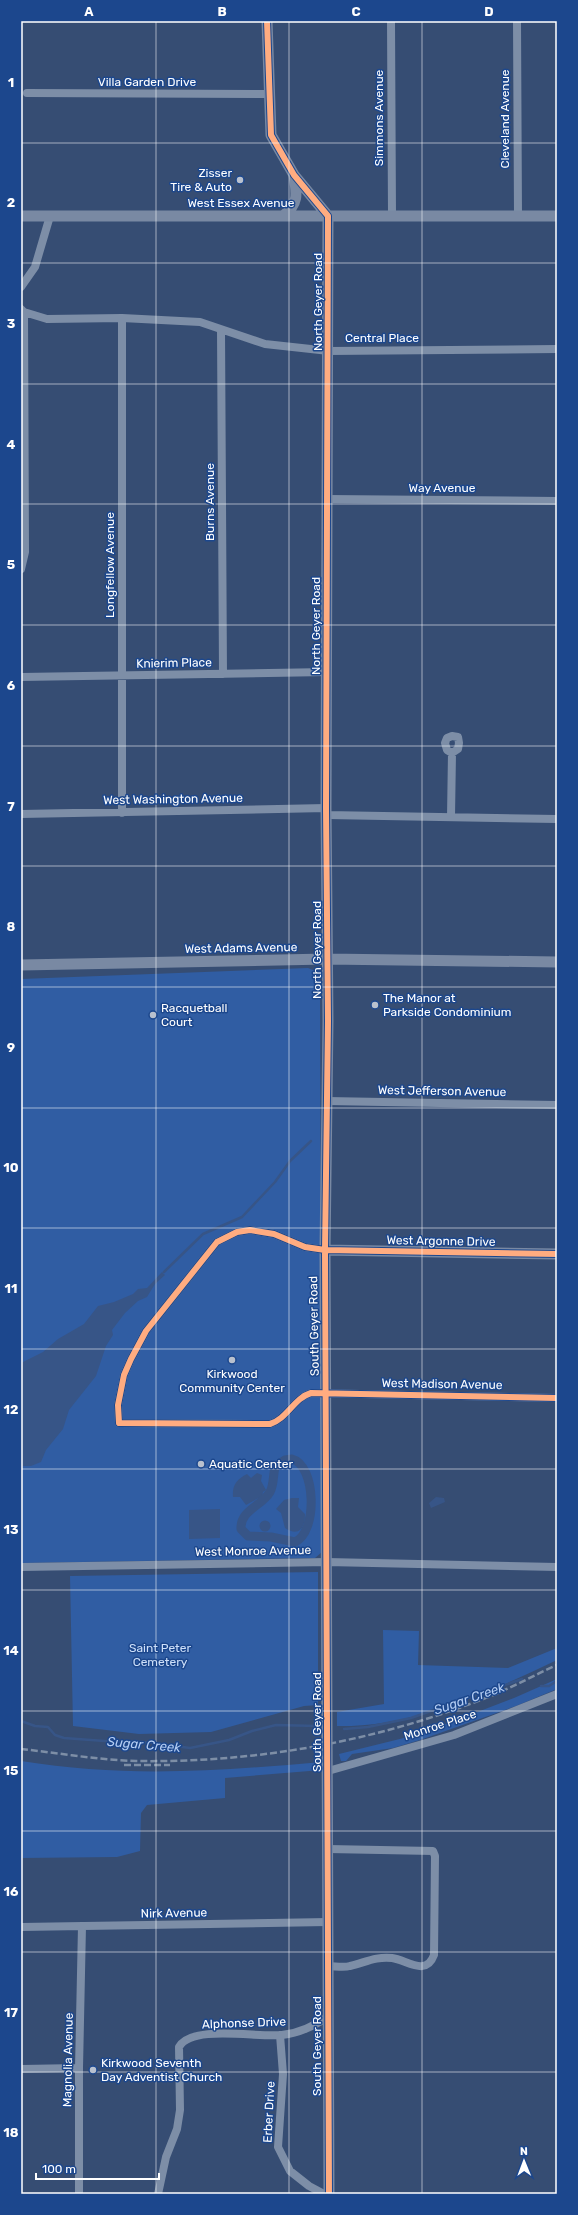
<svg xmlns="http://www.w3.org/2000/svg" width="578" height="2215" font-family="Rubik,sans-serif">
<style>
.green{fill:#305da3}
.water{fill:#375587}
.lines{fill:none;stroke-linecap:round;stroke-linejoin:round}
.stream{stroke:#375587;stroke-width:2.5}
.canal{stroke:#375587;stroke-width:9}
.street{stroke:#7d8ea7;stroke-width:8}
.secondary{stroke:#7989a3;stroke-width:11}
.rail{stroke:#7d8ea6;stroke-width:2.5;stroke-dasharray:7 3;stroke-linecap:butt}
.cycleway-casing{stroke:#1c478d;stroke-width:8}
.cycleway{stroke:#ffac80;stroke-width:6}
.grid{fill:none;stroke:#fff;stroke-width:1;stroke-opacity:0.55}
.poi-dot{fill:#b9c1ce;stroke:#1c478d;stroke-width:1.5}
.labels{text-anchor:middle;stroke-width:3;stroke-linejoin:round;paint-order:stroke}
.street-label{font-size:12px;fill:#fff;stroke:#1c478d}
.poi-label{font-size:12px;fill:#fff;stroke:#1c478d;text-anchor:start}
.park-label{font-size:12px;fill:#cee0fa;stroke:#1c478d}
.water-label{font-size:13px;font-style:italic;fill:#b5cef4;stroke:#1c478d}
.neatline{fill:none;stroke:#fff;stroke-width:1.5}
.grid-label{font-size:13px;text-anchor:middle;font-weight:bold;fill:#fff}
</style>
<rect width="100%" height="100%" fill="#364d73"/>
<path class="green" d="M 308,968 L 318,972 L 320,977 L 322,1552 L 315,1558 L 21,1563 L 21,979 Z
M 318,1572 L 318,1705 L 304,1706 L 211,1732 L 139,1734 L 73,1726 L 70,1576 Z
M 383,1630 L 419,1631 L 418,1665 L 508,1668 L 557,1648 L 557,1660 C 488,1693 414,1727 337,1726 L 337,1712 L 384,1704 Z
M 557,1679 L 557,1689 L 516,1706 L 420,1740 L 393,1748 L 352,1754 L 346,1761 L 341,1761 L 339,1754 L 420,1734 L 514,1698 Z
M 21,1761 C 125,1778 218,1771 322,1762 L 322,1770 L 225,1778 L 225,1798 L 147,1805 L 141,1813 L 140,1851 L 117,1857 L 21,1858 Z"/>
<path class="water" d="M 162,1272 L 165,1275 L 155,1284 L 147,1297 L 138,1301 L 125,1313 L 112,1330 L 113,1335 L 106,1346 L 96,1376 L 69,1410 L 63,1429 L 46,1450 L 41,1462 L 31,1466 L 21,1466 L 21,1363 L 43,1352 L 58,1339 L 84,1324 L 98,1306 L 114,1302 L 133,1294 L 138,1289 L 147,1288 Z
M 257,1473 L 262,1475 L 261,1481 L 266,1490 L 263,1492 L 262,1496 L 246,1505 L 240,1497 L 233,1497 C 232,1485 237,1479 247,1474 L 251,1478 Z
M 436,1497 L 444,1498 L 445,1502 L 431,1508 L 429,1503 Z
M 292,1498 L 299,1498 L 298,1507 L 305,1514 C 305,1526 300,1538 285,1528 L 281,1513 L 276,1509 L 284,1500 Z
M 220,1509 L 220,1538 L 189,1539 L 189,1510 Z
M259.5 1526a5.5 5.5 0 1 1 11 0a5.5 5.5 0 1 1-11 0Z"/>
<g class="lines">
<path class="stream" d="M 164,1272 L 203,1234 L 242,1217 L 275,1182 L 290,1161 L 311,1141
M 541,1686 L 549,1686 L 557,1681
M 21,1721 L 35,1726 L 48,1727 L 55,1735 L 64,1738 L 118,1742 L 136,1741 L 190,1748 L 229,1740 L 252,1731 L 276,1725 L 317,1726
M 344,1729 L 368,1727 L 411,1718 L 522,1679"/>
<path class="canal" d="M 292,1459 C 316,1465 318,1532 295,1542 L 271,1537 L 248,1536 L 241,1529 C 240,1510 262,1506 270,1492 C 274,1485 273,1475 275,1467 L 285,1460 Z"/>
<path class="street" d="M 391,21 L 392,216
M 517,21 L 518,216
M 27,93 L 268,94
M 21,287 L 35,267 L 50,216
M 21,309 L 24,312 L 47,319 L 122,318 L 200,322 L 265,344 L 329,351 L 557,349
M 221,330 L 223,674
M 327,499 L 557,501
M 21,569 L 25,552 L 24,312
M 21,677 L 327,672
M 122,813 L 122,318
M 21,814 L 326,808
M 327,815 L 557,819
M 451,817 L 452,753 L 458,749 L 459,743 L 458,737 L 452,736 L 447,738 L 445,743 L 447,750 L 452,753
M 327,1101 L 557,1105
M 325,1250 L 305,1247 L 274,1234 L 250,1230 L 237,1232 L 217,1242 L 146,1331 L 131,1359 L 124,1375 L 118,1405 L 119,1423 L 270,1424 C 287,1419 294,1398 311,1393 L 557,1398
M 21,1567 L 327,1562 L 557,1567
M 328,1771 L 454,1735 L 557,1694
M 21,1927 L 328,1922
M 328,1966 C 335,1966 343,1968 350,1966 C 364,1963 376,1956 392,1958 C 407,1960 426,1977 434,1955 L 435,1856 L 433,1851 L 328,1849
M 280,2035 L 283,2074 L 278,2147 L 290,2171 L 309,2186 L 324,2194
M 21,2069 L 79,2068
M 79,2194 L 79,2068 L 82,1926
M 158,2194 L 166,2157 L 177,2129 L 180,2110 L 179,2047 C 192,2024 258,2038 282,2035 C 300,2033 313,2026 328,2017"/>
<path class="secondary" d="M 267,21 L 271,135 L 294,175 L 328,216 L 326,808 L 328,1021 L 325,1250 L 329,2194
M 21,216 L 557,216
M 283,216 C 299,204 297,194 294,175
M 21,965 L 327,959 L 557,962
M 325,1250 L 557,1254"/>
<path class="rail" d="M 21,1749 C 59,1753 98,1760 136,1761 C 254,1763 373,1742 483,1699 C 508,1690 532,1676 557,1665
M 124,1765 L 170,1765"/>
<defs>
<path id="cycleway" d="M 267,21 L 271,135 L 294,175 L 328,216 L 326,808 L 328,1021 L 325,1250 L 329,2194
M 557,1254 L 325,1250 L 305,1247 L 274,1234 L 250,1230 L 237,1232 L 217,1242 L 146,1331 L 131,1359 L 124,1375 L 118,1405 L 119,1423 L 270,1424 C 287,1419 294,1398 311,1393 L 557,1398"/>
</defs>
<use href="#cycleway" class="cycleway-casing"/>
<use href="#cycleway" class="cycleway"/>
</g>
<path class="grid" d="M 156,21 L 156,2194M 289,21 L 289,2194M 422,21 L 422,2194M 21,143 L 557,143M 21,263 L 557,263M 21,384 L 557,384M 21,504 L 557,504M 21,625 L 557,625M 21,746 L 557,746M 21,866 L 557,866M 21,987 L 557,987M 21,1108 L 557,1108M 21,1228 L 557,1228M 21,1349 L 557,1349M 21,1469 L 557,1469M 21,1590 L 557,1590M 21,1711 L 557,1711M 21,1831 L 557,1831M 21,1952 L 557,1952M 21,2072 L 557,2072"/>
<g class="poi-dot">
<circle cx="240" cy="180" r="4"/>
<circle cx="375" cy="1005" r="4"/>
<circle cx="153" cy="1015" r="4"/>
<circle cx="232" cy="1360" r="4"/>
<circle cx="201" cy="1464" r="4"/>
<circle cx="93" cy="2070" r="4"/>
</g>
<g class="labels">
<g class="street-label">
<text x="147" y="86">Villa Garden Drive</text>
<text transform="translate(379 118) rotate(-90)" y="4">Simmons Avenue</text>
<text transform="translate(505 119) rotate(-90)" y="4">Cleveland Avenue</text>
<text x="241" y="207">West Essex Avenue</text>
<text transform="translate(318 302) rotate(-90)" y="4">North Geyer Road</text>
<text x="382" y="342">Central Place</text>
<text x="442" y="492">Way Avenue</text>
<text transform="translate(210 502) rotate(-90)" y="4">Burns Avenue</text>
<text transform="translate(110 565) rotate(-90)" y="4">Longfellow Avenue</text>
<text transform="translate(316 626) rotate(-90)" y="4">North Geyer Road</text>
<text transform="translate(174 663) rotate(-1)" y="4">Knierim Place</text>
<text transform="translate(173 799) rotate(-1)" y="4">West Washington Avenue</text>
<text transform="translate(241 948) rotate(-1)" y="4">West Adams Avenue</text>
<text transform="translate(317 950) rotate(-90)" y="4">North Geyer Road</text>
<text transform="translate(442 1091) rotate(1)" y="4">West Jefferson Avenue</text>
<text transform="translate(441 1241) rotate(1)" y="4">West Argonne Drive</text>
<text transform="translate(314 1326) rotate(-91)" y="4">South Geyer Road</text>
<text transform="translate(442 1384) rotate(1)" y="4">West Madison Avenue</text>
<text transform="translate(253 1551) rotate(-1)" y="4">West Monroe Avenue</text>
<text transform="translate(317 1722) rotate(-90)" y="4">South Geyer Road</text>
<text transform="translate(440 1725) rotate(-18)" y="4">Monroe Place</text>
<text transform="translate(174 1913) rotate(-1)" y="4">Nirk Avenue</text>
<text transform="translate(244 2023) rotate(-2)" y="4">Alphonse Drive</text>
<text transform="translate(317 2046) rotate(-90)" y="4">South Geyer Road</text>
<text transform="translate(68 2060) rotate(-89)" y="4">Magnolia Avenue</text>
<text transform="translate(269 2112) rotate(-87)" y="4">Erber Drive</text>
</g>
<g class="poi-label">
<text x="232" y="177" text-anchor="end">Zisser<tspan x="232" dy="14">Tire &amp; Auto</tspan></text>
<text x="383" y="1002">The Manor at<tspan x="383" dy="14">Parkside Condominium</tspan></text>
<text x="161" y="1012">Racquetball<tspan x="161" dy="14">Court</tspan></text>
<text x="232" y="1378" text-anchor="middle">Kirkwood<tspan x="232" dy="14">Community Center</tspan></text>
<text x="209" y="1468">Aquatic Center</text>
<text x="101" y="2067">Kirkwood Seventh<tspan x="101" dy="14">Day Adventist Church</tspan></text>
</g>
<g class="park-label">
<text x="160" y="1652">Saint Peter<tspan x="160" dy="14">Cemetery</tspan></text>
</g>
<g class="water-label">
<text transform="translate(469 1698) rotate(-19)" y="5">Sugar Creek</text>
<text transform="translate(144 1744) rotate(5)" y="5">Sugar Creek</text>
</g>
</g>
<rect width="578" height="2215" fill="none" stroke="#1c478d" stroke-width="44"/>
<g transform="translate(524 2161) rotate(359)" stroke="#1c478d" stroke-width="3" paint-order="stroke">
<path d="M0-3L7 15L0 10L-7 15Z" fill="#ffffff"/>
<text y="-6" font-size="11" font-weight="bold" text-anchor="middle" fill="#ffffff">N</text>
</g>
<path d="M36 2173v6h123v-6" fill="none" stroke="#ffffff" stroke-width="2"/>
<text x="42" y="2173" font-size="12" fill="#ffffff" stroke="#1c478d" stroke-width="3" paint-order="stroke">100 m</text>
<rect x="22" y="22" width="534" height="2171" class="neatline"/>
<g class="grid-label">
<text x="89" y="16">A</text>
<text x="222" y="16">B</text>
<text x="356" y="16">C</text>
<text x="489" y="16">D</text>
<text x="11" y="87">1</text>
<text x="11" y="207">2</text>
<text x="11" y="328">3</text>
<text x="11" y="449">4</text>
<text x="11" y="569">5</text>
<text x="11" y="690">6</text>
<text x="11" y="811">7</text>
<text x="11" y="931">8</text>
<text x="11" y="1052">9</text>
<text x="11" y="1172">10</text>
<text x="11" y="1293">11</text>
<text x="11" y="1414">12</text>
<text x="11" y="1534">13</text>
<text x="11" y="1655">14</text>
<text x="11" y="1775">15</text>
<text x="11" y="1896">16</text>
<text x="11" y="2017">17</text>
<text x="11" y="2137">18</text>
</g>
</svg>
